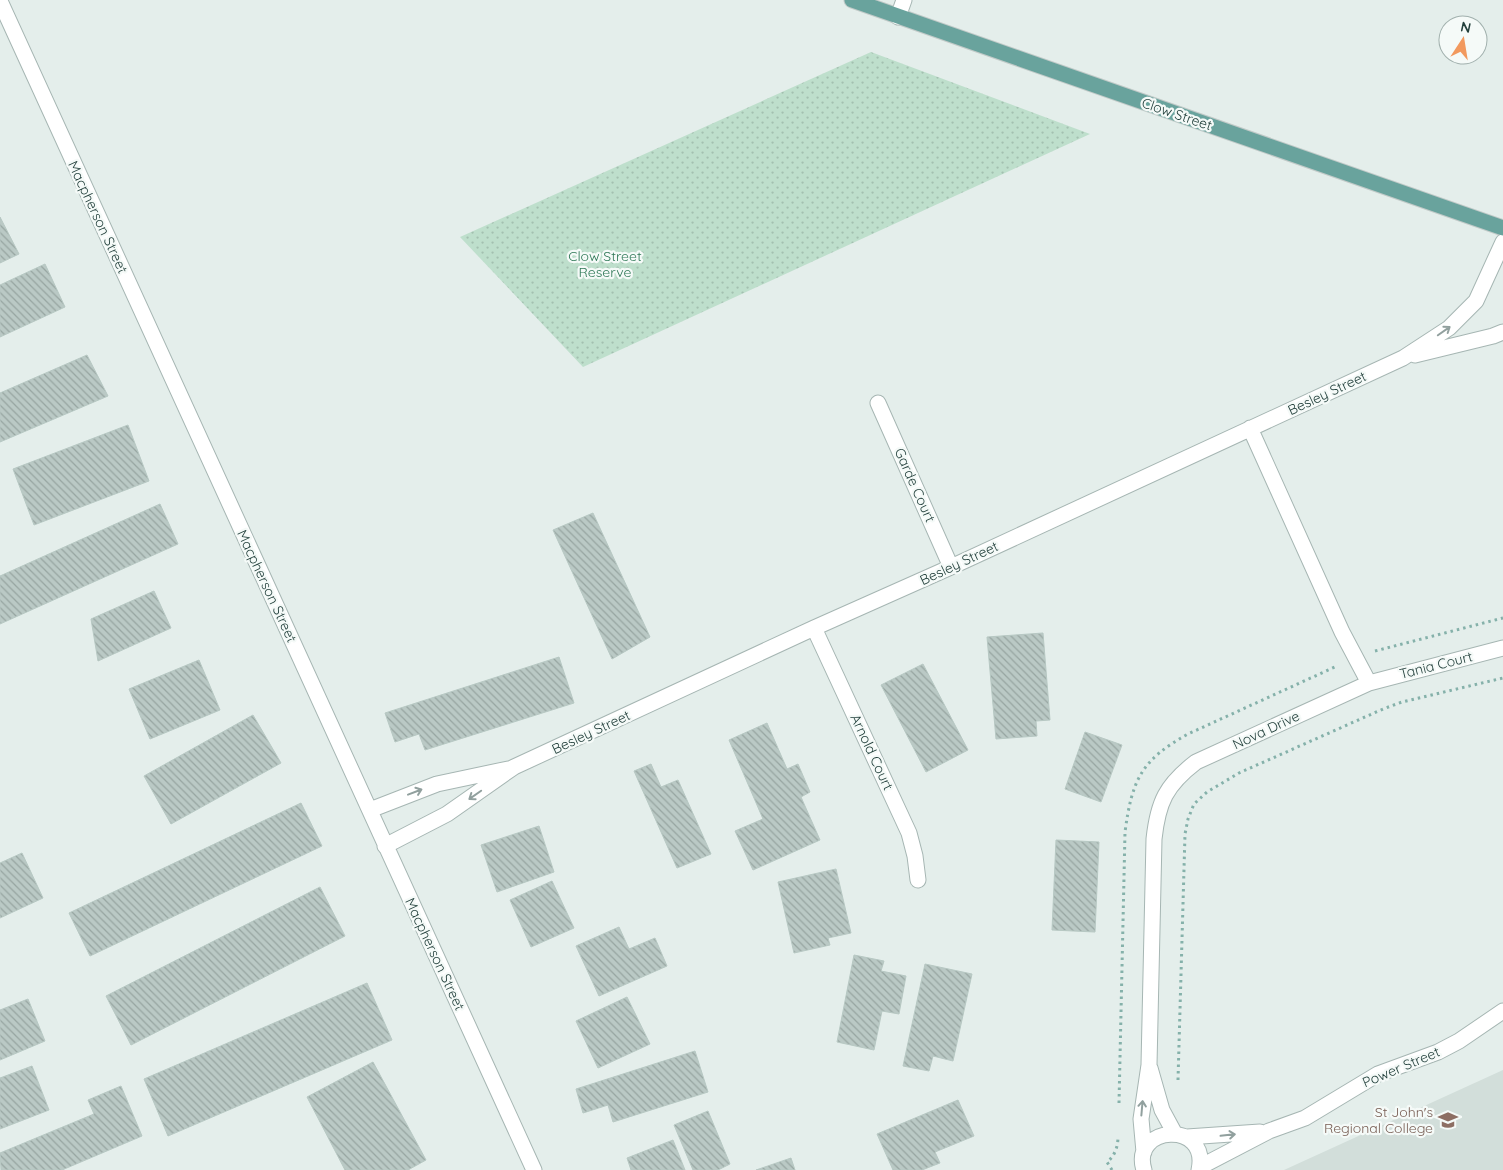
<svg xmlns="http://www.w3.org/2000/svg" width="1503" height="1170" font-family="Quicksand,sans-serif">
<style>
.built{fill:#d2deda}
.grass{fill:url(#grass-dots)}
.building{fill:url(#building-back-hatch);stroke:#b7c8c3}
.lines{fill:none;stroke-linecap:round;stroke-linejoin:round}
.minor-casing{stroke:#a6b6b3;stroke-width:17}
.major-casing{stroke:#c1cac8;stroke-width:17}
.path{stroke:#85b1aa;stroke-width:3;stroke-dasharray:2.5 4;stroke-linecap:butt}
.minor{stroke:#fff;stroke-width:15}
.major{stroke:#69a39d;stroke-width:15}
.oneway{stroke:#91a09e}
.labels{text-anchor:middle;stroke-width:4.5;stroke-linejoin:round;paint-order:stroke}
.street-label{font-size:14px;fill:#23403c;stroke:#f5faf8}
.park-label{font-size:14px;fill:#2d7755;stroke:#f5faf8}
.education-label{font-size:14px;fill:#785e54;stroke:#f5faf8;text-anchor:end}
</style>
<defs>
<pattern id="grass-dots" width="8" height="8" patternUnits="userSpaceOnUse" patternTransform="scale(1.25)"><rect width="8" height="8" fill="#bedfcc"/><path d="M2 2h.1M6 6h.1" fill="none" stroke="#a3c0b0" stroke-width="1.8" stroke-linecap="round"/></pattern>
<pattern id="building-back-hatch" width="6" height="6" patternUnits="userSpaceOnUse" patternTransform="scale(1.25)"><rect width="6" height="6" fill="#bac9c5"/><path d="M-1 5l2 2M0 0l6 6M5-1l2 2" fill="none" stroke="#97a5a1"/></pattern>
</defs>
<rect width="100%" height="100%" fill="#e4eeeb"/>
<path class="built" d="M 1503,1070 L 1503,1170 L 1284,1170 Z"/>
<path class="grass" d="M 871,52 L 1090,134 L 583,367 L 460,237 Z"/>
<path class="building" d="M 0,217 L 19,254 L 0,263 Z
M 45,264 L 65,307 L 0,337 L 0,285 Z
M 87,355 L 108,396 L 0,442 L 0,393 Z
M 128,425 L 149,481 L 34,525 L 13,469 Z
M 160,504 L 178,544 L 0,624 L 0,576 Z
M 593,513 L 650,637 L 612,659 L 553,530 Z
M 154,591 L 171,628 L 98,661 L 91,619 Z
M 1043,633 L 1050,720 L 1036,721 L 1037,736 L 996,739 L 987,637 Z
M 559,657 L 574,703 L 425,750 L 419,734 L 395,742 L 385,713 Z
M 199,660 L 220,710 L 150,739 L 129,689 Z
M 923,664 L 968,750 L 926,772 L 881,685 Z
M 253,715 L 281,763 L 171,824 L 144,776 Z
M 767,723 L 787,769 L 798,764 L 810,792 L 801,797 L 820,840 L 753,870 L 735,831 L 763,819 L 729,740 Z
M 1085,732 L 1122,745 L 1101,802 L 1065,789 Z
M 651,764 L 661,787 L 678,780 L 711,854 L 677,868 L 634,771 Z
M 301,803 L 322,846 L 90,956 L 69,913 Z
M 539,826 L 554,872 L 497,892 L 481,845 Z
M 1056,840 L 1099,842 L 1095,932 L 1052,930 Z
M 22,853 L 43,898 L 0,918 L 0,863 Z
M 836,869 L 851,933 L 828,938 L 830,945 L 794,953 L 778,882 Z
M 552,881 L 574,928 L 531,947 L 510,900 Z
M 320,887 L 345,936 L 131,1045 L 106,996 Z
M 619,927 L 629,949 L 655,938 L 667,966 L 599,996 L 576,946 Z
M 854,955 L 884,961 L 881,971 L 906,976 L 899,1014 L 882,1011 L 874,1050 L 837,1042 Z
M 925,964 L 972,974 L 953,1061 L 933,1056 L 929,1071 L 903,1066 Z
M 367,983 L 392,1040 L 168,1136 L 144,1079 Z
M 627,997 L 650,1044 L 598,1068 L 576,1021 Z
M 28,999 L 45,1041 L 0,1060 L 0,1010 Z
M 695,1051 L 708,1092 L 613,1122 L 608,1105 L 583,1113 L 576,1089 Z
M 373,1062 L 426,1160 L 408,1170 L 345,1170 L 307,1097 Z
M 32,1066 L 49,1110 L 0,1129 L 0,1078 Z
M 121,1086 L 142,1136 L 62,1170 L 1,1170 L 0,1153 L 94,1114 L 88,1100 Z
M 958,1100 L 974,1136 L 935,1152 L 940,1163 L 922,1170 L 893,1170 L 877,1134 Z
M 708,1111 L 730,1164 L 718,1170 L 693,1170 L 674,1125 Z
M 673,1140 L 685,1170 L 631,1170 L 627,1158 Z
M 791,1158 L 795,1170 L 756,1170 Z"/>
<g class="lines">
<defs>
<path id="minor" d="M 0,1 L 534,1170
M 898,17 L 904,0
M 1415,355 L 1493,336 L 1503,332
M 878,403 L 951,567
M 814,628 L 909,833 L 915,856 L 918,880
M 1369,683 L 1503,648
M 370,810 L 437,784 L 508,769
M 385,846 L 447,814 L 514,767 L 814,628 L 951,567 L 1403,358 L 1449,328 L 1476,301 L 1503,242
M 1150,1068 L 1162,1110 L 1175,1134
M 1187,1137 L 1260,1132
M 1144,1152 L 1141,1119 L 1149,1065 L 1154,839 C 1158,802 1166,785 1196,762 L 1369,683 L 1342,632 L 1250,428
M 1200,1167 L 1269,1131 L 1305,1118 L 1378,1074 L 1438,1052 L 1459,1041 L 1503,1011
M 1144,1170 C 1130,1125 1210,1120 1199,1170"/>
<path id="major" d="M 852,0 L 1503,228"/>
</defs>
<use href="#minor" class="minor-casing"/>
<use href="#major" class="major-casing"/>
<path class="path" d="M 1375,651 L 1503,618
M 1178,1080 L 1185,834 L 1188,819 L 1194,804 L 1207,792 L 1239,773 L 1383,709 L 1402,702 L 1503,678
M 1119,1103 L 1125,832 C 1132,780 1141,760 1188,734 L 1337,666
M 1112,1170 L 1107,1162 C 1115,1156 1118,1146 1118,1137"/>
<use href="#minor" class="minor"/>
<use href="#major" class="major"/>
</g>
<defs><path id="oneway-shaft" d="M-6 0H5M1.5-3L5.5 0L1.5 3" fill="none" stroke-width="1.6" stroke-linecap="round" stroke-linejoin="round" transform="scale(1.25)"/></defs>
<g class="oneway">
<use href="#oneway-shaft" transform="translate(1444 331) rotate(-35)"/>
<use href="#oneway-shaft" transform="translate(415 792) rotate(-21)"/>
<use href="#oneway-shaft" transform="translate(475 795) rotate(145)"/>
<use href="#oneway-shaft" transform="translate(1142 1108) rotate(-85)"/>
<use href="#oneway-shaft" transform="translate(1228 1135) rotate(-6)"/>
</g>
<defs>
<symbol id="school-bare" viewBox="-9 -9 18 18"><path d="M0-5L7-2L0 1L-7-2ZM-4 1L0 2.5L4 1V4Q0 6-4 4Z" fill="#8d6e63" stroke="#f5faf8" stroke-width="2.5" paint-order="stroke"/></symbol>
</defs>
<g fill-rule="evenodd">
<use href="#school-bare" x="1434" y="1106" width="28" height="28"/>
</g>
<g class="labels">
<g class="street-label">
<text transform="translate(1177 114) rotate(19)" y="5">Clow Street</text>
<text transform="translate(98 217) rotate(65)" y="5">Macpherson Street</text>
<text transform="translate(1327 393) rotate(-25)" y="5">Besley Street</text>
<text transform="translate(915 485) rotate(66)" y="5">Garde Court</text>
<text transform="translate(959 563) rotate(-25)" y="5">Besley Street</text>
<text transform="translate(267 586) rotate(65)" y="5">Macpherson Street</text>
<text transform="translate(1436 665) rotate(-14)" y="5">Tania Court</text>
<text transform="translate(1266 730) rotate(-25)" y="5">Nova Drive</text>
<text transform="translate(591 732) rotate(-25)" y="5">Besley Street</text>
<text transform="translate(872 752) rotate(65)" y="5">Arnold Court</text>
<text transform="translate(435 954) rotate(65)" y="5">Macpherson Street</text>
<text transform="translate(1401 1067) rotate(-23)" y="5">Power Street</text>
</g>
<g class="park-label">
<text x="605" y="261">Clow Street<tspan x="605" dy="16">Reserve</tspan></text>
</g>
<g class="education-label">
<text x="1433" y="1117">St John's<tspan x="1433" dy="16">Regional College</tspan></text>
</g>
</g>
<g transform="translate(1463 40) rotate(12)"><circle r="24" fill="#f5faf8" stroke="#a1b0ad"/>
<path d="M0-4L9 19L0 12L-9 19Z" fill="#f2995e"/>
<text y="-8" font-size="14" font-weight="bold" text-anchor="middle" fill="#23403c">N</text>
</g>
</svg>
